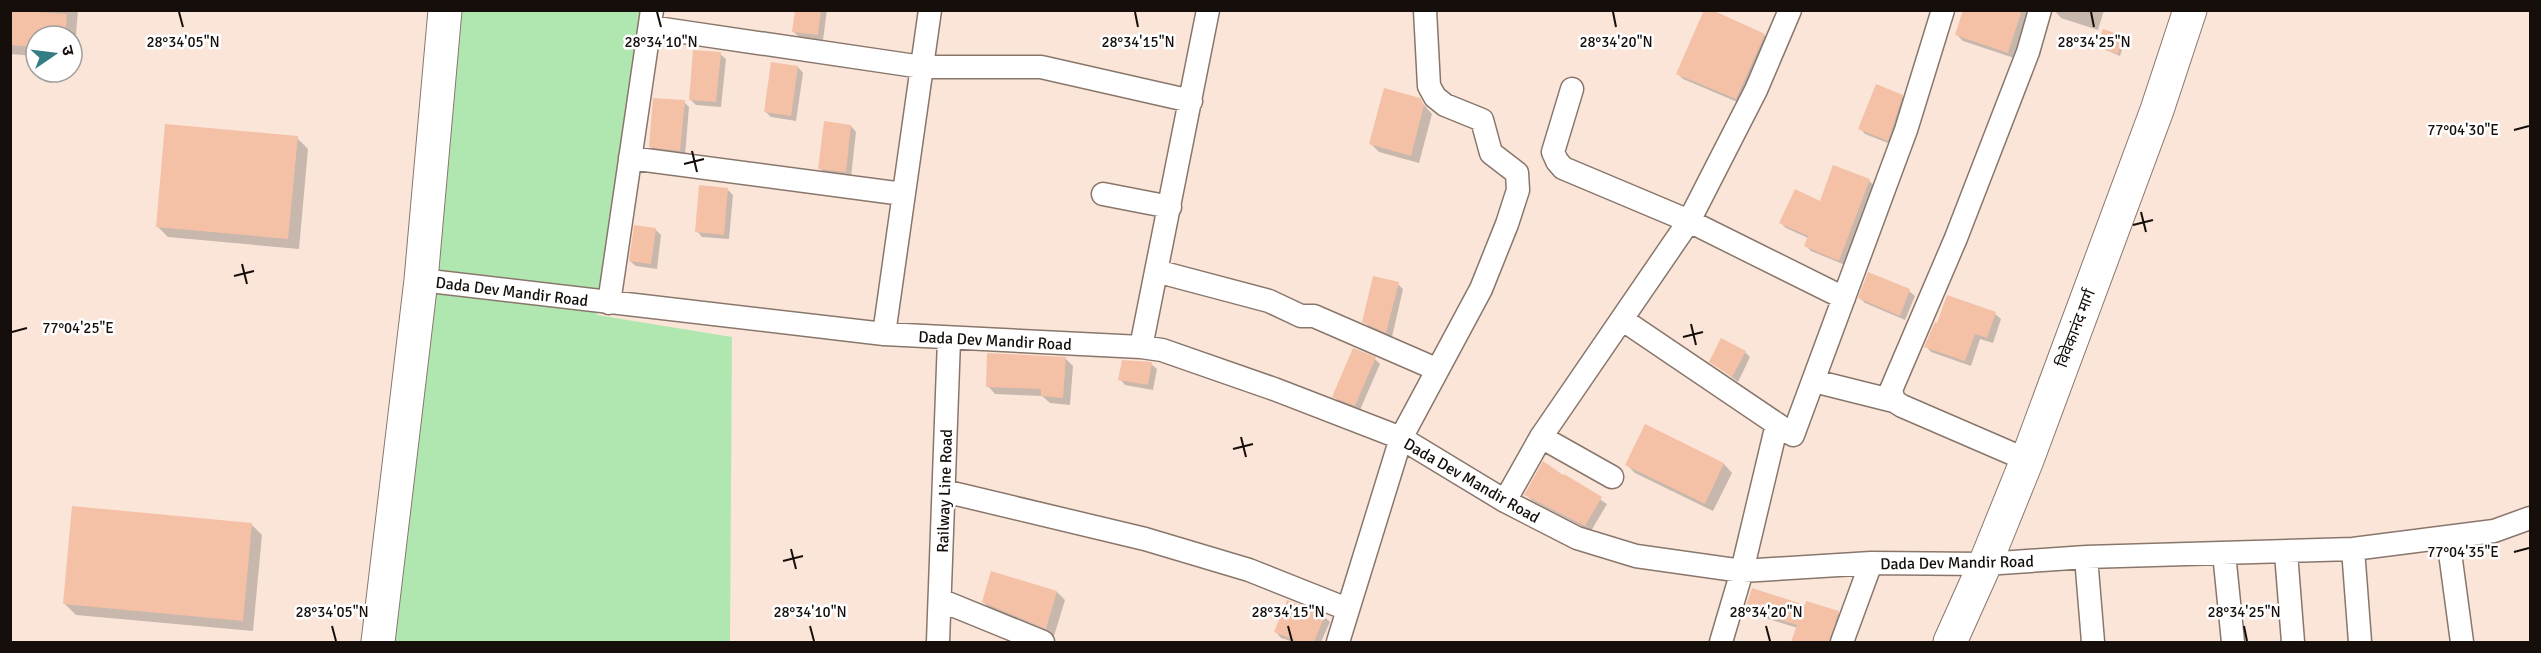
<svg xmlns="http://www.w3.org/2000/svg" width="2541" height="653" font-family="Signika,'Noto Sans Devanagari',sans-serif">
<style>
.green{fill:#b0e7b1}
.shadow{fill:#0003}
.building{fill:#f4c1a6}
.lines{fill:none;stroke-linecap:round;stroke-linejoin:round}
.street-casing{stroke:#89766b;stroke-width:25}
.secondary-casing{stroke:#89766b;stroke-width:35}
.street{stroke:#fff;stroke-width:22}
.secondary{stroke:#fff;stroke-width:33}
.ticks{fill:none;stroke:#150e0a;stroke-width:2}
.labels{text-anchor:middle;stroke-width:5;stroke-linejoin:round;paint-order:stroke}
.street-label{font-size:16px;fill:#150e0a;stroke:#fff}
.ticks-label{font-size:15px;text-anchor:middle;fill:#150e0a;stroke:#fff;stroke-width:5;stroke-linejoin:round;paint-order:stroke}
</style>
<rect width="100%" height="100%" fill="#fbe5d9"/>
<path class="green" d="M 453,11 L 640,11 L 597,315 L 732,337 L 730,642 L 391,642 Z"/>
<path class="shadow" d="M 10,10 L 36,13 L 36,10 L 78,10 L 74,59 L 72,59 L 72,36 L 36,36 L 36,56 L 10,54 Z
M 796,10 L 827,10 L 823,40 L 799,37 L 793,31 Z
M 1964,10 L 2030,10 L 2014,58 L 1963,41 L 1957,35 Z
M 2104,10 L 2098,30 L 2061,18 L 2054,10 Z
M 1764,35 L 1770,40 L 1742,104 L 1683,79 L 1678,74 Z
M 2123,38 L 2125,40 L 2120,56 L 2099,47 Z
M 720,54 L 726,59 L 721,107 L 696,105 L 690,99 Z
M 798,67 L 803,73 L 796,121 L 771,117 L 765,111 Z
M 1902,96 L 1907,102 L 1893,145 L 1865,134 L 1860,128 Z
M 1419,99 L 1432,114 L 1419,163 L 1379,152 L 1371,144 Z
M 684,102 L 689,107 L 685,156 L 656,152 L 650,146 Z
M 851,126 L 856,132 L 851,177 L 825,174 L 820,168 Z
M 297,138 L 308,149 L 299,249 L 168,237 L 157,226 Z
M 1869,181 L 1875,186 L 1845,265 L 1811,251 L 1806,246 L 1808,238 L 1786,228 L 1781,223 Z
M 727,189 L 733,195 L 729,239 L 702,237 L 697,231 Z
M 655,229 L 661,235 L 657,269 L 636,266 L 630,261 Z
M 1869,274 L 1909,291 L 1915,296 L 1905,320 L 1865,303 L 1860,298 Z
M 1398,284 L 1403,289 L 1392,337 L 1370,327 L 1364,322 Z
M 1995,314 L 2001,319 L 1993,343 L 1980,339 L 1971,366 L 1931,352 L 1926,346 Z
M 1745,352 L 1750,357 L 1738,382 L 1711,361 Z
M 1065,358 L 1073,366 L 1070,405 L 1050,403 L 1042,396 L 995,394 L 988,386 Z
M 1375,359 L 1380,364 L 1360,410 L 1339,402 L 1334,396 Z
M 1151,364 L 1157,369 L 1153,390 L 1125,385 L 1120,379 Z
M 1646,426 L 1724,464 L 1732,473 L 1713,511 L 1635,473 L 1627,465 Z
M 1564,476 L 1607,504 L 1591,531 L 1531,500 L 1526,494 Z
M 251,524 L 262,535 L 253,631 L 76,615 L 65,604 Z
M 1057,592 L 1065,600 L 1054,636 L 992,610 L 983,602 Z
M 1806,607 L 1838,613 L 1844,618 L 1836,642 L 1793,642 L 1798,628 L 1752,614 L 1747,608 Z
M 1324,616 L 1330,622 L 1321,642 L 1294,642 L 1281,638 L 1276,632 Z"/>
<path class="building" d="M 10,10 L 67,14 L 65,36 L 36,36 L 36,47 L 10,45 Z
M 795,10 L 821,10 L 818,35 L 792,32 Z
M 1704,10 L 1712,10 L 1765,34 L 1736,99 L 1676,74 Z
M 1963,10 L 2022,10 L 2008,53 L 1955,35 Z
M 2103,29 L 2124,36 L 2118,54 L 2097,47 Z
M 693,50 L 721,52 L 716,102 L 689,100 Z
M 771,62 L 798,66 L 791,116 L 764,112 Z
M 1876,84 L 1903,95 L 1888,141 L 1858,129 Z
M 1384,88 L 1420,98 L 1424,105 L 1411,156 L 1369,144 Z
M 653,98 L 685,100 L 680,151 L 649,147 Z
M 824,121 L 851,125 L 846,172 L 818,169 Z
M 165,124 L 298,136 L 288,239 L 156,227 Z
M 1833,165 L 1870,179 L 1839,261 L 1804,246 L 1808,236 L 1779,223 L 1795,189 L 1820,201 Z
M 699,185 L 728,188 L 724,235 L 695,232 Z
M 634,225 L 656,228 L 651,264 L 629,261 Z
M 1868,272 L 1910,289 L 1900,316 L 1858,298 Z
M 1373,276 L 1399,282 L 1386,333 L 1362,322 Z
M 1947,295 L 1996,312 L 1987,338 L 1975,334 L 1965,361 L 1924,347 L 1935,322 L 1937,323 Z
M 1721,338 L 1746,351 L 1732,377 L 1709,362 Z
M 1353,348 L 1376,357 L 1355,406 L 1332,397 Z
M 987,353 L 1066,357 L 1063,398 L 1041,396 L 1041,389 L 986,387 Z
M 1122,360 L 1152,362 L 1148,385 L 1118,380 Z
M 1645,424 L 1724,463 L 1705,504 L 1625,465 Z
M 1543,461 L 1563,475 L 1564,474 L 1602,497 L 1585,526 L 1524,495 Z
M 72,506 L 252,523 L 243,621 L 63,604 Z
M 991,571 L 1057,591 L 1046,629 L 982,602 Z
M 1752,588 L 1805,605 L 1806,601 L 1839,611 L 1829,642 L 1791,642 L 1797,625 L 1745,609 Z
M 1287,600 L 1325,615 L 1314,642 L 1299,642 L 1274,632 Z"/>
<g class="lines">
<defs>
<path id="street" d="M 650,27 L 922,67 L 1041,67 L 1191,101
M 1572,89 L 1553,152 L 1557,161 L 1563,168 L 1689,221 L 1844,298
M 630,158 L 903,194
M 1103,194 L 1170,207
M 1156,271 L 1269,301 L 1301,316 L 1314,316 L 1436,369
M 421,280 L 884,334 L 1141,347 L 1162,350 L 1274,389 L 1401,438 L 1505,501 L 1577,538 L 1636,556 L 1742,571 L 1871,563 L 1985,564 L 2086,557 L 2353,549 L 2494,531 L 2530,518
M 609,303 L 652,10
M 1623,320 L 1793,435 L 1906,130 L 1943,10
M 884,334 L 930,10
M 1141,347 L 1208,10
M 1814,381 L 1894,401
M 1541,437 L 1612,477
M 2027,460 L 1902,406 L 1894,401 L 1891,390 L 1956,238 L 2028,52 L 2040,10
M 944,491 L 1145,539 L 1249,570 L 1347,609
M 1505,501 L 1541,437 L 1689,221 L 1756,90 L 1790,10
M 2448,538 L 2462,642
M 2353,549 L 2360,642
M 2224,553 L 2233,642
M 2286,553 L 2293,642
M 2086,557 L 2093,642
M 940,600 L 1043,642
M 938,642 L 949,339
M 1338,642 L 1401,438 L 1481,289 L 1507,224 L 1518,190 L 1517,173 L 1491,153 L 1482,120 L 1445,105 L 1435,97 L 1429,86 L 1425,10
M 1721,642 L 1742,571 L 1777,424
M 1842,642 L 1871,563"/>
<path id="secondary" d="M 378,642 L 421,280 L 445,10
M 1950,642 L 1985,564 L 2027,460 L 2157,110 L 2190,10"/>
</defs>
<use href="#street" class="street-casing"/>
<use href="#secondary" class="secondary-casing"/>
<use href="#street" class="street"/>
<use href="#secondary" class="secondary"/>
</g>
<path class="ticks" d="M 179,12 L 183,27M 657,12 L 661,27M 1135,12 L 1138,27M 1613,12 L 1616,27M 2091,12 L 2094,27M 2514,130 L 2529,126M 692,151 L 697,172M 684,164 L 704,159M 2141,212 L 2146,232M 2133,225 L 2153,220M 242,264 L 247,284M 234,276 L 254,271M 1691,324 L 1696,345M 12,332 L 27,328M 1683,337 L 1703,332M 1241,437 L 1246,457M 1233,449 L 1253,444M 791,549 L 796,569M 2514,552 L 2529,548M 783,561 L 803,556M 332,626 L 336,641M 810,626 L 814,641M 1288,626 L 1292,641M 1766,626 L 1770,641M 2244,626 L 2247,641"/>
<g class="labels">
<g class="street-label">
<text transform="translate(512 291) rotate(7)" y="6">Dada Dev Mandir Road</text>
<text transform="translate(2075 328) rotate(-69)" y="6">विवेकानंद मार्ग</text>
<text transform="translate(995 340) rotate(3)" y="6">Dada Dev Mandir Road</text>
<text transform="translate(1472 480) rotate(30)" y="6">Dada Dev Mandir Road</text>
<text transform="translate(944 491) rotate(-88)" y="6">Railway Line Road</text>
<text transform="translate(1957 562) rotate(-1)" y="6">Dada Dev Mandir Road</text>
</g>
</g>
<g class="ticks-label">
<text x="183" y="47">28°34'05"N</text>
<text x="661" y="47">28°34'10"N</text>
<text x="1138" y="47">28°34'15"N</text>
<text x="1616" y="47">28°34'20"N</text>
<text x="2094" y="47">28°34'25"N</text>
<text x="2463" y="135">77°04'30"E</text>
<text x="78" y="333">77°04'25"E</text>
<text x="2463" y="557">77°04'35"E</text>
<text x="332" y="617">28°34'05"N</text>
<text x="810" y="617">28°34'10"N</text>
<text x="1288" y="617">28°34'15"N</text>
<text x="1766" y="617">28°34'20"N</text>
<text x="2244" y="617">28°34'25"N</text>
</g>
<rect width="2541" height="653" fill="none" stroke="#150e0a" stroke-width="24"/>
<g transform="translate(54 54) rotate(76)"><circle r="28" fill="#ffffff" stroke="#a19f9d" stroke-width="1.5"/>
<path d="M0-4.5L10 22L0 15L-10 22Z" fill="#357d85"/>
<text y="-9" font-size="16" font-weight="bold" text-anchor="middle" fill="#150e0a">उ</text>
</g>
</svg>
